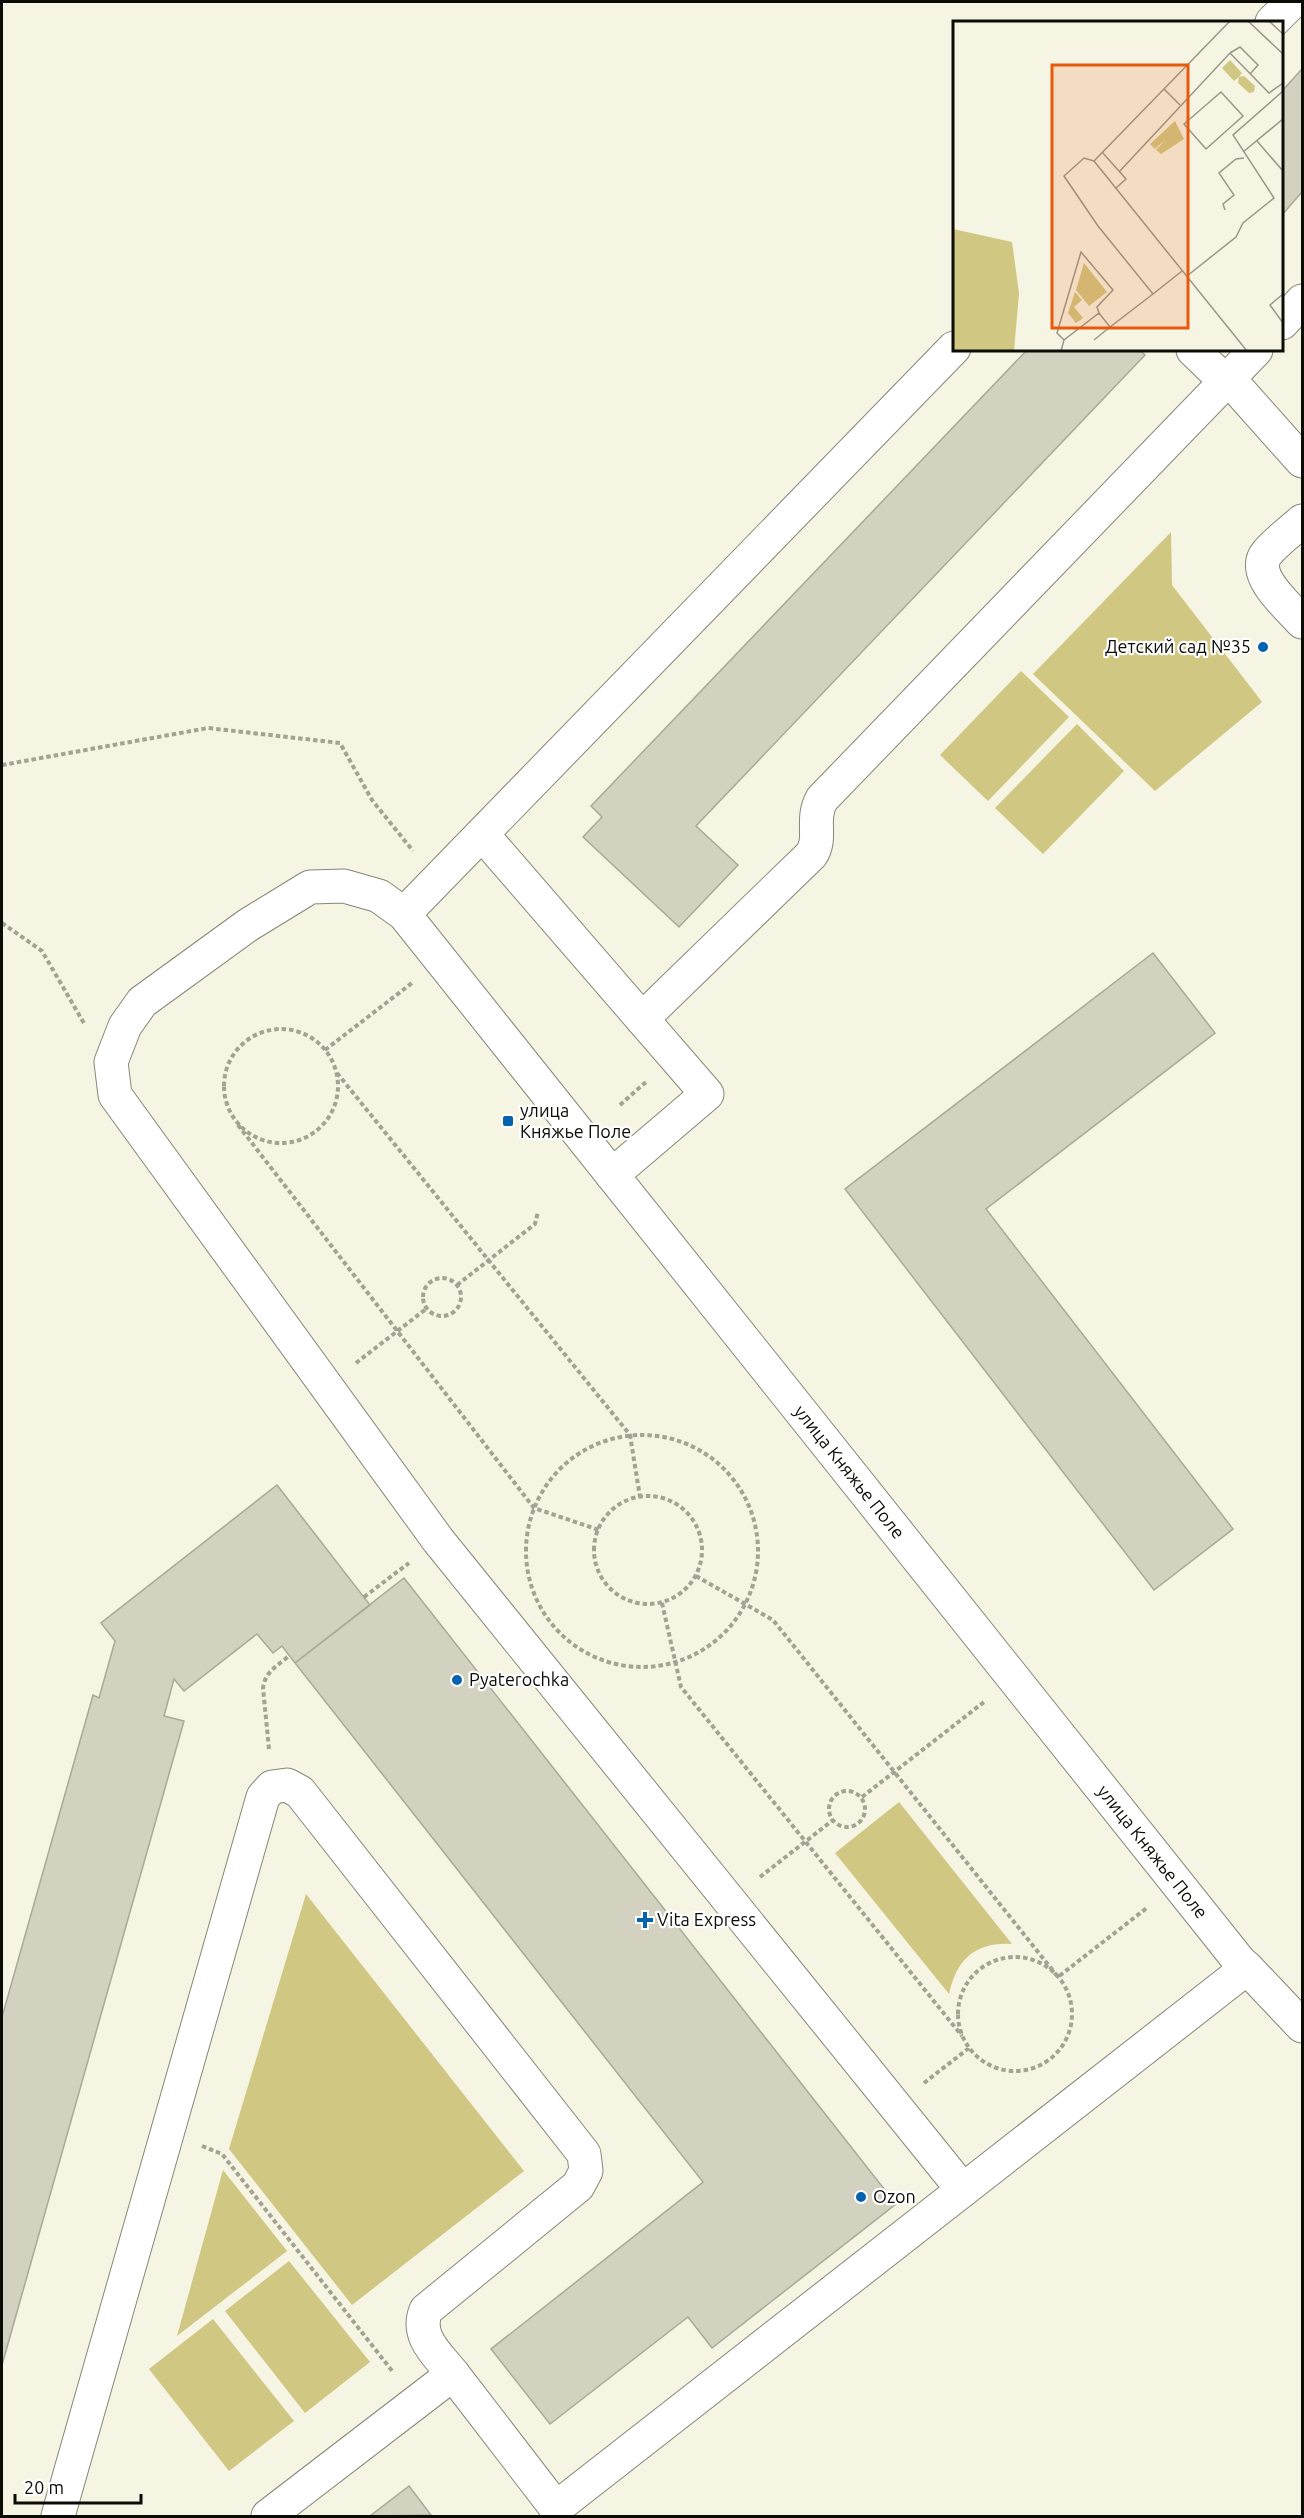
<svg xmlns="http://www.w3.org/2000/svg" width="1304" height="2518" font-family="Ubuntu,sans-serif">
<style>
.green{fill:#d0c783}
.building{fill:#d3d1c0;stroke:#aaa898;stroke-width:1.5}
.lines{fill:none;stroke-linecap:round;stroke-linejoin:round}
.minor-casing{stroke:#888777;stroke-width:35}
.path{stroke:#a3a294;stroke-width:4;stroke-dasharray:4.5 3;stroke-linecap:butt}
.minor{stroke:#fff;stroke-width:33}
.poi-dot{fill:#0462af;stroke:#fff;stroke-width:2}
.labels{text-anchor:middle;stroke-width:4.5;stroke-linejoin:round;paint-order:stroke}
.poi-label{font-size:18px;fill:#0c0c07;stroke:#fff;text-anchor:start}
.street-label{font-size:18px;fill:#0c0c07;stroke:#fff}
.inset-road{fill:none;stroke:#98978a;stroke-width:1.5}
.view{fill:#e8590c;fill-opacity:0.15;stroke:#e8590c;stroke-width:3}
.inset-edge{fill:none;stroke:#0c0c07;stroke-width:3}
</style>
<rect width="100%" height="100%" fill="#f6f4e2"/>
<path class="green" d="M 1171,532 L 1172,585 L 1262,702 L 1155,791 L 1033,674 Z
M 1021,671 L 1069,717 L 988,801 L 940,755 Z
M 1077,724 L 1124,771 L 1043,854 L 995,808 Z
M 899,1802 L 1012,1944 C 975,1942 957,1959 949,1994 L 835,1853 Z
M 306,1894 L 524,2171 L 352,2305 L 229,2149 Z
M 223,2170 L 287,2251 L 177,2336 Z
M 289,2261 L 370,2362 L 305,2413 L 225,2311 Z
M 213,2319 L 294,2421 L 229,2471 L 149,2369 Z"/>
<path class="building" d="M 1302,69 L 1302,192 L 1282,215 L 1282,91 Z
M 1027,350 L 1140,350 L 1145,355 L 696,826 L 738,865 L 679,927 L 583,837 L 602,817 L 591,806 Z
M 1153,953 L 1215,1033 L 986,1209 L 1233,1529 L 1154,1590 L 845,1189 Z
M 277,1485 L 370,1605 L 295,1663 L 282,1646 L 273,1653 L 257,1634 L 184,1691 L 174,1679 L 164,1716 L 184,1721 L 2,2365 L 2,2017 L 93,1695 L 99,1698 L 115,1641 L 101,1623 Z
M 404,1578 L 896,2204 L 712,2348 L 688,2317 L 550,2424 L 491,2349 L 703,2182 L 295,1663 Z
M 409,2486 L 431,2515 L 370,2516 Z"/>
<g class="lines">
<defs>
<g id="minor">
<path d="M 1272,22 L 1292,2"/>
<path d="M 1282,323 L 1302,301"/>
<path d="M 1193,350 L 1225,381"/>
<path d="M 1228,378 L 1302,461"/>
<path d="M 1302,521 C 1291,531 1277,541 1267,553 C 1249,574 1289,607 1302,622"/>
<path d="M 482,834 L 707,1094 L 612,1175"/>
<path d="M 404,914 L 954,348"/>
<path d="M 642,1019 L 811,855 C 823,838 810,820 822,799 L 1256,350"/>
<path id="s1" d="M 1247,1968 L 963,2190 L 438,1540 L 115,1095 L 111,1062 L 125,1026 L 142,1002 L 248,925 L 310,887 L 344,886 L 379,896 L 404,914 L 1240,1962 L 1247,1968 L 1302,2026"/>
<path d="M 58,2516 L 263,1797 L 272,1787 L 287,1785 L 300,1792 L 584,2154 L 586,2171 L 578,2186 L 426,2310 C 415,2336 437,2354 453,2374"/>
<path d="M 268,2516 L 453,2374 L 556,2508 L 963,2190"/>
</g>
</defs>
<use href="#minor" class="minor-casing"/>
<path class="path" d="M 2,765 L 208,728 L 340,743 L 372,800 L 413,851
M 2,923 L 42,951 L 85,1025
M224 1086a57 57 0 1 1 114 0a57 57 0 1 1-114 0Z
M 325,1050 L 412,983
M 337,1073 L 630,1435 L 640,1497
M 620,1105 L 646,1082
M 238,1125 L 534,1508 L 599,1530
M423 1297a19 19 0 1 1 38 0a19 19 0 1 1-38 0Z
M 457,1285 L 535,1224 L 538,1212
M 356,1363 L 426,1309
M526 1551a116 116 0 1 1 232 0a116 116 0 1 1-232 0Z
M594 1550a54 54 0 1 1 108 0a54 54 0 1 1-108 0Z
M 696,1576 L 773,1620 L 1058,1977 L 1148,1907
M 364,1597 L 409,1563
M 662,1603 L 681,1687 L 962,2036
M 269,1749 L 263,1688 C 265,1672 277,1666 289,1656
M829 1809a18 18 0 1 1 36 0a18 18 0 1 1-36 0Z
M 862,1797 L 984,1702
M 760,1877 L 833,1820
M958 2014a57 57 0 1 1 114 0a57 57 0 1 1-114 0Z
M 924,2083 L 969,2048
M 202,2146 L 222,2154 L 393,2372"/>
<use href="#minor" class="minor"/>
</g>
<g class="poi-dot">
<circle cx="1263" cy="647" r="6"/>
<rect x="502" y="1115" width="12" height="12" rx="3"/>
<circle cx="457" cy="1680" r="6"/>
<path d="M642 1911h6v6h6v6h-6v6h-6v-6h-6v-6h6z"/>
<circle cx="861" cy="2197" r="6"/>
</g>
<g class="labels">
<g class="poi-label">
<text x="1251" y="653" text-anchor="end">Детский сад №35</text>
<text x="520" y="1117">улица<tspan x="520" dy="21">Княжье Поле</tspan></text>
<text x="469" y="1686">Pyaterochka</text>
<text x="657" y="1926">Vita Express</text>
<text x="873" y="2203">Ozon</text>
</g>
<g class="street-label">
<text dy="6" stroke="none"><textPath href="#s1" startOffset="2866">улица Княжье Поле</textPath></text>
<text dy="6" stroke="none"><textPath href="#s1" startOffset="3352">улица Княжье Поле</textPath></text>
</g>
</g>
<g transform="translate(953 21)">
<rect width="330" height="330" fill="#f6f4e2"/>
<path d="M 277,39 L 289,52 L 286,56 L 291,55 L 302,65 L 301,71 L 296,72 L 285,62 L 286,56 L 281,60 L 269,47 ZM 222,100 L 231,118 L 208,133 L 203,129 L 212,119 L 202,128 L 197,123 ZM 0,208 L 59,221 L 66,272 L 61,330 L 0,330 ZM 131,242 L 154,271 L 136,285 L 123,269 ZM 122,271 L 129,279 L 121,286 L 130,297 L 123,302 L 115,292 Z" fill="#d0c783"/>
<path class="inset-road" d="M 295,0 L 330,33M 316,0 L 330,13M 277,32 L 287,26 L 305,44 L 297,53M 211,68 L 227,84M 268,71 L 290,95 L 253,128 L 231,103 ZM 304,120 L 330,150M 149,131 L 173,158 L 163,167M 290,131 L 330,98M 141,140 L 294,330M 141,140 L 131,137 L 111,155 L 145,205 L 200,273 L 229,250M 141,140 L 277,0M 166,151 L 277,32 L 316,72 L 330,62M 272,189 L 270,183 L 281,174 L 266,152 L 283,138 L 291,137M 234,255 L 283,216 L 290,202 L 321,177 L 280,114 L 330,70M 330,273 L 317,284 L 330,302M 111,319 L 104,312 L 128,231 L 160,269 L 144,286 L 146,292M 141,319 L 157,306M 108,330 L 111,319 L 146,292 L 157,306 L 200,273"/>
<path class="view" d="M 99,44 L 235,44 L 235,307 L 99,307 Z"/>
<rect width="330" height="330" class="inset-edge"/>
</g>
<rect width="1304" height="2518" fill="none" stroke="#0c0c07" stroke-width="6"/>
<path d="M15 2494v9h126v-9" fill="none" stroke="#0c0c07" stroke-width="3"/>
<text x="24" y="2494" font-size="18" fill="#0c0c07" stroke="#ffffff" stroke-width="4.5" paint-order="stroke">20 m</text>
</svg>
